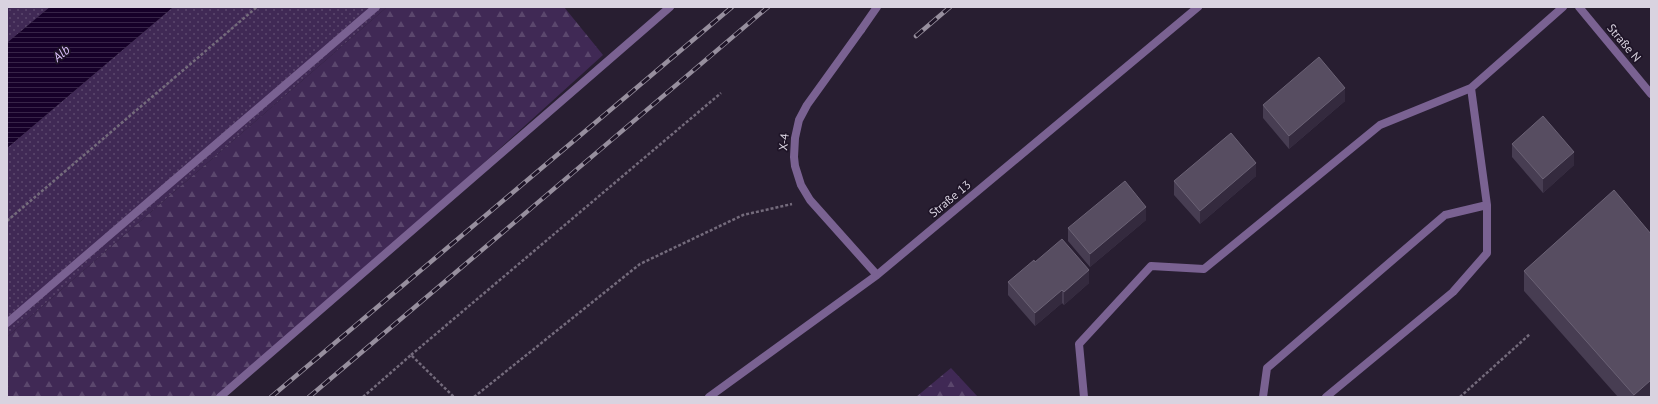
<svg xmlns="http://www.w3.org/2000/svg" width="1658" height="404" font-family="'PT Sans',sans-serif">
<style>
.grass{fill:url(#grass-dots)}
.forest{fill:url(#forest-firs)}
.water{fill:url(#water-rules)}
.lines{fill:none;stroke-linecap:round;stroke-linejoin:round}
.path{stroke:#746b7c;stroke-width:2.5;stroke-dasharray:3 2;stroke-linecap:butt}
.service{stroke:#7a6292;stroke-width:8}
.minor{stroke:#7a6292;stroke-width:8}
.rail-casing{stroke:#978f9e;stroke-width:4.5}
.rail{stroke:#1e1427;stroke-width:3;stroke-dasharray:9;stroke-linecap:butt}
.wall{fill:#473d52}
.shaded-wall{fill:#342a3e}
.building{fill:#574d61;stroke:#6b6275}
.labels{text-anchor:middle;stroke-width:3.5;stroke-linejoin:round;paint-order:stroke}
.street-label{font-size:12px;fill:#d9d3e0;stroke:#1e1427}
.water-label{font-size:13px;font-style:italic;fill:#dcbffb;stroke:#1e1427}
</style>
<defs>
<pattern id="grass-dots" width="8" height="8" patternUnits="userSpaceOnUse"><rect width="8" height="8" fill="#402955"/><path d="M2 2h.1M6 6h.1" fill="none" stroke="#5b476d" stroke-width="1.8" stroke-linecap="round"/></pattern>
<pattern id="forest-firs" width="22" height="20" patternUnits="userSpaceOnUse"><rect width="22" height="20" fill="#402955"/><path d="M5 1l3.5 6h-7zM16 11l3.5 6h-7z" fill="#5b476d"/></pattern>
<pattern id="water-rules" width="6" height="5" patternUnits="userSpaceOnUse"><rect width="6" height="5" fill="#160029"/><path d="M0 2.5h6" fill="none" stroke="#372448"/></pattern>
</defs>
<rect width="100%" height="100%" fill="#281e31"/>
<path class="grass" d="M 7,7 L 50,7 L 7,43 Z
M 173,7 L 387,7 L 7,337 L 7,148 Z"/>
<path class="forest" d="M 387,7 L 564,7 L 603,55 L 225,397 L 7,397 L 7,337 Z
M 951,368 L 978,397 L 916,397 Z"/>
<path class="water" d="M 50,7 L 173,7 L 7,148 L 7,43 Z"/>
<g class="lines">
<path class="path" d="M 7,221 L 257,7
M 411,355 L 721,93
M 363,397 L 411,355 L 454,397
M 474,397 L 640,264 L 743,215 L 792,204
M 1460,397 L 1530,334"/>
<path class="service" d="M 1579,7 L 1651,94
M 861,30 L 807,105 L 799,120 L 795,138 L 794,157 L 795,166 L 801,185 L 810,200 L 877,275
M 7,323 L 376,7
M 220,397 L 670,7
M 709,397 L 877,275 L 1198,7
M 1084,397 L 1079,344 L 1151,266 L 1204,269 L 1380,125 L 1471,88 L 1563,7
M 1263,397 L 1267,368 L 1445,215 L 1487,205
M 1326,397 L 1453,292 L 1487,253 L 1487,205 L 1471,88"/>
<path class="minor" d="M 861,30 L 877,7"/>
<defs>
<path id="rail" d="M 916,36 L 950,7
M 271,397 L 732,7
M 309,397 L 768,7"/>
</defs>
<use href="#rail" class="rail-casing"/>
<use href="#rail" class="rail"/>
</g>
<path class="wall" d="M 1345,101 L 1289,149 L 1263,118 L 1263,105 Z
M 1512,144 L 1574,165 L 1543,193 L 1512,157 Z
M 1256,176 L 1200,224 L 1174,195 L 1174,181 Z
M 1146,220 L 1090,267 L 1068,241 L 1068,228 Z
M 1035,262 L 1089,283 L 1064,305 L 1062,303 L 1035,326 L 1008,295 L 1008,282 Z
M 1524,271 L 1651,397 L 1618,397 L 1524,291 Z"/>
<path class="shaded-wall" d="M 1345,88 L 1345,101 L 1289,149 L 1289,136 Z
M 1574,152 L 1574,165 L 1543,193 L 1543,179 Z
M 1256,163 L 1256,176 L 1200,224 L 1200,211 Z
M 1146,207 L 1146,220 L 1090,267 L 1090,254 Z
M 1089,270 L 1089,283 L 1064,305 L 1064,292 Z
M 1062,290 L 1062,303 L 1035,326 L 1035,313 Z
M 1651,380 L 1651,397 L 1634,397 L 1634,395 Z"/>
<path class="building" d="M 1319,57 L 1345,88 L 1289,136 L 1263,105 Z
M 1543,116 L 1574,152 L 1543,179 L 1512,144 Z
M 1231,133 L 1256,163 L 1200,211 L 1174,181 Z
M 1125,181 L 1146,207 L 1090,254 L 1068,228 Z
M 1614,190 L 1651,234 L 1651,380 L 1634,395 L 1524,271 Z
M 1062,239 L 1089,270 L 1064,292 L 1062,290 L 1035,313 L 1008,282 L 1034,260 L 1035,262 Z"/>
<g class="labels">
<g class="street-label">
<text transform="translate(1624 43) rotate(50)" y="4">Straße N</text>
<text transform="translate(784 142) rotate(-84)" y="4">X-4</text>
<text transform="translate(950 199) rotate(-40)" y="4">Straße 13</text>
</g>
<g class="water-label">
<text transform="translate(61 53) rotate(-40)" y="5">Alb</text>
</g>
</g>
<rect width="1658" height="404" fill="none" stroke="#d9d3e0" stroke-width="16"/>
</svg>
